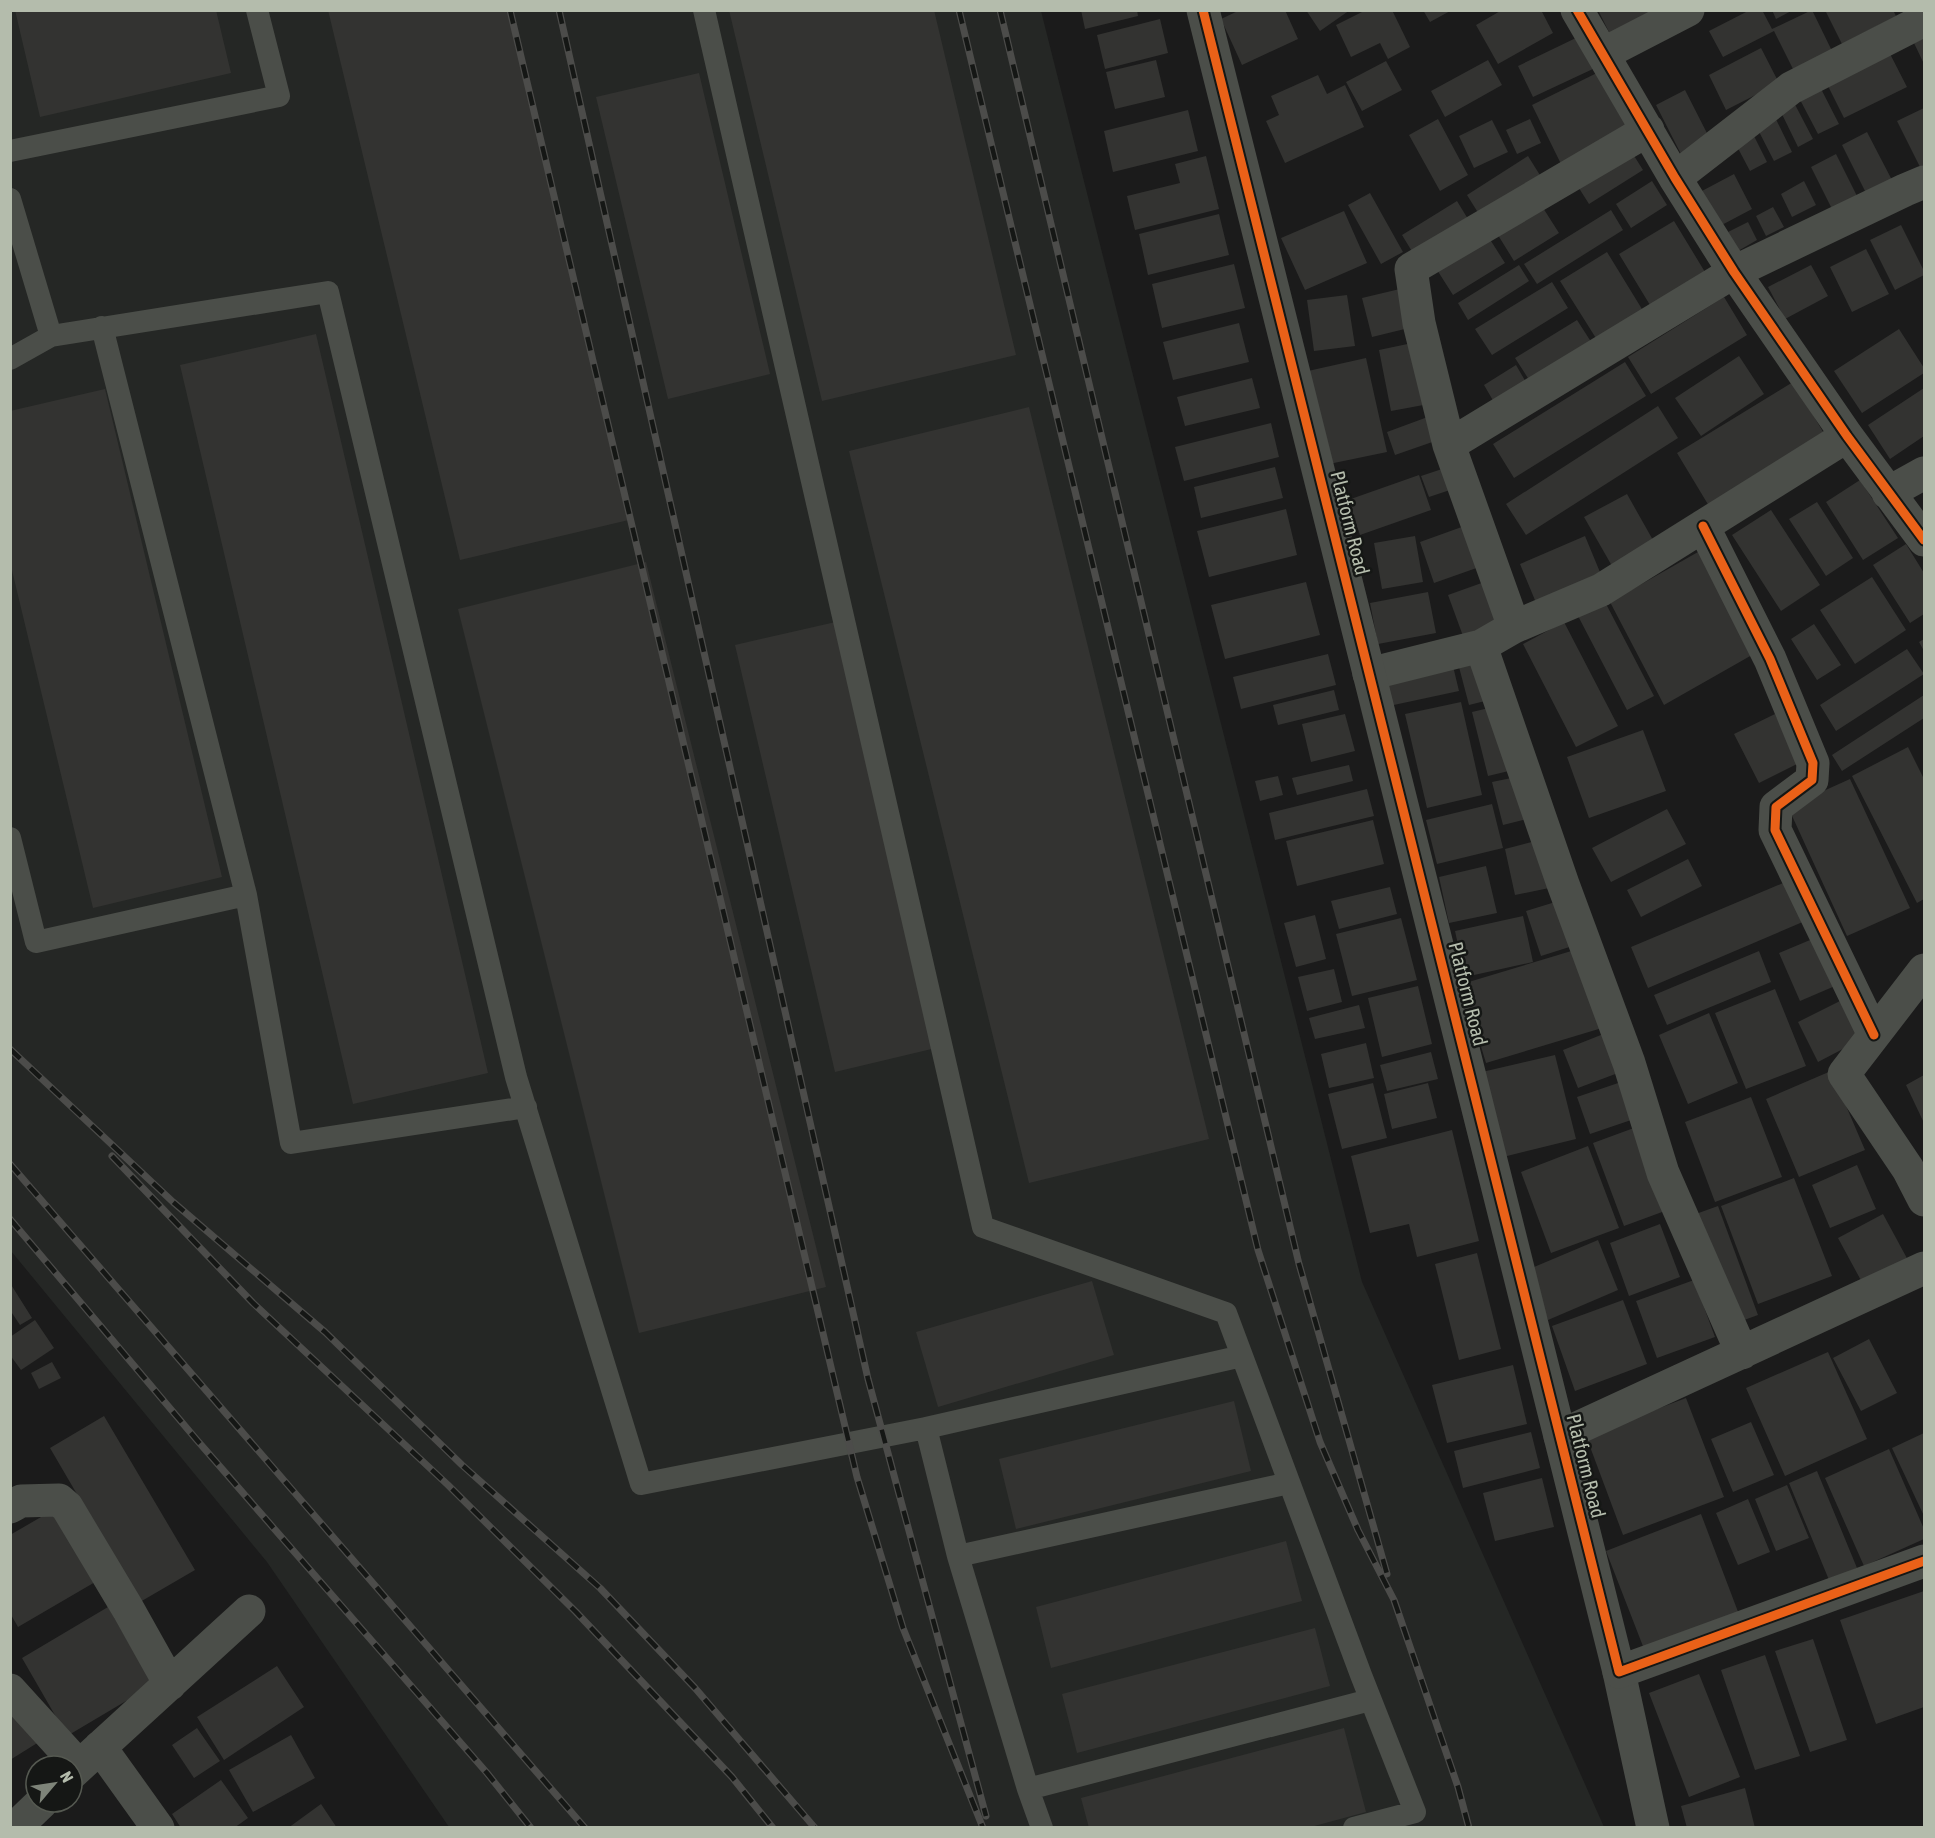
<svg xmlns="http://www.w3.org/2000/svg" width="1935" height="1838" font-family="'Asap Condensed',sans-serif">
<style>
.built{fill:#252725}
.building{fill:#333331}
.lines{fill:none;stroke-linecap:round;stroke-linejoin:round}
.service{stroke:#4b4e49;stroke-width:22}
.minor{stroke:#4b4e49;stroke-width:33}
.tertiary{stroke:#4b4e49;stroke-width:33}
.rail-casing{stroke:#4c4c4a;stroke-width:7}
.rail{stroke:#151715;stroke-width:4.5;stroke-dasharray:14;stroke-linecap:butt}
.cycleway-casing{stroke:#151715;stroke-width:13}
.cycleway{stroke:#ea6118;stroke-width:9}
.labels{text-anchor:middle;stroke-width:5;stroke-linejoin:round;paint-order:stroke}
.street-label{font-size:20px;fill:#b4bcac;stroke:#151715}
</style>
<rect width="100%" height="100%" fill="#1b1b1b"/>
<path class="built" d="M 10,11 L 1041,11 L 1362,1282 L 1604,1827 L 449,1827 L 267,1562 L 11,1251 Z"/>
<path class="building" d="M 15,10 L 216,10 L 231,73 L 40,117 Z
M 328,10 L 511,10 L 633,519 L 460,560 Z
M 729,10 L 934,10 L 1016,355 L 822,401 Z
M 1081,10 L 1137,10 L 1138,16 L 1085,29 Z
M 1240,10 L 1285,10 L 1298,39 L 1242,65 L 1221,19 Z
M 1306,10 L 1350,10 L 1320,31 Z
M 1366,10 L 1392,10 L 1410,47 L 1388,59 L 1380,43 L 1351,57 L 1336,25 Z
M 1423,10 L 1452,10 L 1430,22 Z
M 1502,10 L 1541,10 L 1553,33 L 1498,64 L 1476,25 Z
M 1598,10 L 1676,10 L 1614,42 Z
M 1750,10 L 1762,10 L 1772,29 L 1812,10 L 1832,51 L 1794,71 L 1774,31 L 1723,57 L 1709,31 Z
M 1772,10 L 1793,10 L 1776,19 Z
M 1825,10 L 1893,10 L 1896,16 L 1842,44 Z
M 1160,19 L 1168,53 L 1105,69 L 1097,35 Z
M 1580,36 L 1595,68 L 1533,97 L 1518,66 Z
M 1924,38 L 1924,64 L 1914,43 Z
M 1761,48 L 1779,83 L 1726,110 L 1709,75 Z
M 1887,48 L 1907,87 L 1844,118 L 1825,80 Z
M 1156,60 L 1165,97 L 1115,109 L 1106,72 Z
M 1488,60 L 1502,85 L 1445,117 L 1431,91 Z
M 1386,61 L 1402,90 L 1362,111 L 1346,82 Z
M 1607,68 L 1635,128 L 1561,164 L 1532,105 Z
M 699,73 L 770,374 L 668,399 L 596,97 Z
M 1318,75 L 1327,94 L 1345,85 L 1364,127 L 1285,163 L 1266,121 L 1279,115 L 1271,96 Z
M 1818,83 L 1839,124 L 1818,134 L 1797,94 Z
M 1685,90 L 1712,143 L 1683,158 L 1656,105 Z
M 1790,95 L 1813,139 L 1798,147 L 1776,102 Z
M 1924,108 L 1924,175 L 1897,121 Z
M 1188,110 L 1198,151 L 1113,172 L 1104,131 Z
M 1772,111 L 1792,152 L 1774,161 L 1753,120 Z
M 1438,119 L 1468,175 L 1440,191 L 1409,135 Z
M 1530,119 L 1541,143 L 1517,154 L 1506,130 Z
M 1492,120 L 1508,152 L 1474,168 L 1459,136 Z
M 1750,128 L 1767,162 L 1750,171 L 1732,137 Z
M 1867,132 L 1894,184 L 1868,197 L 1842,145 Z
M 1631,151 L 1643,170 L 1589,204 L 1577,185 Z
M 1836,154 L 1859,200 L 1834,213 L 1811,167 Z
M 1206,156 L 1219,209 L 1135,230 L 1127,196 L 1180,183 L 1175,164 Z
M 1528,156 L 1543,180 L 1482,219 L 1467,195 Z
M 1734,174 L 1752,209 L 1718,227 L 1700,192 Z
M 1652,181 L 1667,205 L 1631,228 L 1616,204 Z
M 1804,181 L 1816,205 L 1792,217 L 1781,194 Z
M 1370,193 L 1403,252 L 1381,264 L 1348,205 Z
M 1538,200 L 1559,233 L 1514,261 L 1493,227 Z
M 1457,201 L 1471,224 L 1416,258 L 1402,235 Z
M 1773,207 L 1784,227 L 1766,236 L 1756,216 Z
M 1611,210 L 1623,230 L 1537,284 L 1524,264 Z
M 1344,211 L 1367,263 L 1305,290 L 1281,238 Z
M 1219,214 L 1229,255 L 1148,275 L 1139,234 Z
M 1674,221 L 1708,277 L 1653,310 L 1619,254 Z
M 1748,222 L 1757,240 L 1738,251 L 1728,232 Z
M 1901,225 L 1924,271 L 1924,275 L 1895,290 L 1870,240 Z
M 1484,230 L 1505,263 L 1453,295 L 1432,262 Z
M 1866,249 L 1889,294 L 1852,312 L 1830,267 Z
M 1607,252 L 1645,314 L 1599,343 L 1560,281 Z
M 1234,264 L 1245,308 L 1162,328 L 1152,284 Z
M 1519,265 L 1529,281 L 1468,320 L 1458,303 Z
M 1811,265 L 1828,296 L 1785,319 L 1768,287 Z
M 1552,282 L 1568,308 L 1492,355 L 1475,329 Z
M 1404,288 L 1413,327 L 1372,337 L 1362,298 Z
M 1347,295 L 1355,346 L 1314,351 L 1307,300 Z
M 1724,297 L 1747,335 L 1651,394 L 1628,357 Z
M 1577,320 L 1597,351 L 1535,389 L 1515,358 Z
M 1239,323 L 1249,362 L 1173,380 L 1163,342 Z
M 1899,329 L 1924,368 L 1924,373 L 1862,413 L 1834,371 Z
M 316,334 L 488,1073 L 353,1104 L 180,365 Z
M 1417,342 L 1429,404 L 1391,411 L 1379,350 Z
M 1739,356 L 1764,394 L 1701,436 L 1675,398 Z
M 1366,358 L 1387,452 L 1329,464 L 1308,371 Z
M 1625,362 L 1646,396 L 1514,478 L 1493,444 Z
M 1516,365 L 1530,389 L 1498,409 L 1484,385 Z
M 1252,378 L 1260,408 L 1185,426 L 1177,397 Z
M 1793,382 L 1828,440 L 1712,511 L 1677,453 Z
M 1924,388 L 1924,436 L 1890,459 L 1868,425 Z
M 105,389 L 222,877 L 93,908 L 10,562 L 10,411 Z
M 1658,406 L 1678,438 L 1526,535 L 1506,504 Z
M 1029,407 L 1209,1139 L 1029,1183 L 849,451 Z
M 1433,415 L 1441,439 L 1395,455 L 1387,432 Z
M 1271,423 L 1279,457 L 1184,481 L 1175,447 Z
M 1275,467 L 1283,498 L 1201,518 L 1194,487 Z
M 1448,467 L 1456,488 L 1429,497 L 1421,476 Z
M 1419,475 L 1431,510 L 1360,535 L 1348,500 Z
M 1860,480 L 1898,538 L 1863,560 L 1826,502 Z
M 1627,494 L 1658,549 L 1616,573 L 1584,517 Z
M 1817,502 L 1853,558 L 1826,576 L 1789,519 Z
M 1286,509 L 1297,555 L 1209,577 L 1197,531 Z
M 1771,510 L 1820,585 L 1781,611 L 1732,535 Z
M 1470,524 L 1485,565 L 1434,583 L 1420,542 Z
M 1415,536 L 1423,582 L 1382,589 L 1374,543 Z
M 1585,536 L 1602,577 L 1537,605 L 1520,564 Z
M 1906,544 L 1924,573 L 1924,614 L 1910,623 L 1873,565 Z
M 1705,548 L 1759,651 L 1664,705 L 1610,602 Z
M 646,562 L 826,1287 L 639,1333 L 458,609 Z
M 1872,577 L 1906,630 L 1855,664 L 1820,610 Z
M 1490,580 L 1505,621 L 1463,636 L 1448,595 Z
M 1306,582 L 1320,635 L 1225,659 L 1211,605 Z
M 1428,592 L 1436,633 L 1378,644 L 1370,603 Z
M 1604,600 L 1654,696 L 1627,710 L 1577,614 Z
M 840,621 L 940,1047 L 835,1072 L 735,645 Z
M 1564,622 L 1618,726 L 1576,747 L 1523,644 Z
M 1814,624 L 1841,665 L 1817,680 L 1791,639 Z
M 1924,639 L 1924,651 L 1919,642 Z
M 1907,649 L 1924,674 L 1836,731 L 1820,705 Z
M 1328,654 L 1336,685 L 1241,709 L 1233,677 Z
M 1482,660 L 1493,699 L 1469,705 L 1459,667 Z
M 1452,662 L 1459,691 L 1389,706 L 1382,678 Z
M 1334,690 L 1339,710 L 1278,725 L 1273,705 Z
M 1924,695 L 1924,718 L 1842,771 L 1832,755 Z
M 1461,702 L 1482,795 L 1427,808 L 1405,714 Z
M 1497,706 L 1513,770 L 1488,776 L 1472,712 Z
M 1345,714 L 1355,751 L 1311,762 L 1302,724 Z
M 1775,714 L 1799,763 L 1759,783 L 1734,734 Z
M 1643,730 L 1666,791 L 1589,818 L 1567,757 Z
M 1908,747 L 1924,779 L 1924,899 L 1917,903 L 1852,776 Z
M 1349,765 L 1353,781 L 1297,795 L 1292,778 Z
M 1278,776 L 1283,795 L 1260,801 L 1255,781 Z
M 1521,776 L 1531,818 L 1503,825 L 1492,782 Z
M 1850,779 L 1910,908 L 1847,936 L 1788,807 Z
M 1367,789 L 1374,816 L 1275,840 L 1269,813 Z
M 1492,804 L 1503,848 L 1437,864 L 1426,820 Z
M 1667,809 L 1686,844 L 1611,882 L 1592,848 Z
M 1373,820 L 1384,864 L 1297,886 L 1286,841 Z
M 1543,839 L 1554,887 L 1515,895 L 1505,849 Z
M 1688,859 L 1702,886 L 1641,917 L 1627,890 Z
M 1486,866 L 1497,913 L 1449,923 L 1439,877 Z
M 1788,881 L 1805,921 L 1648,988 L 1631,947 Z
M 1390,887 L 1397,914 L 1339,929 L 1331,901 Z
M 1565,899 L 1579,944 L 1541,956 L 1526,911 Z
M 1315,915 L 1326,959 L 1296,967 L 1284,923 Z
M 1523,916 L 1533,962 L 1465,977 L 1455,931 Z
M 1401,918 L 1417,980 L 1352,996 L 1336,934 Z
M 1822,935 L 1842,983 L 1800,1001 L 1779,953 Z
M 1578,949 L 1602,1028 L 1486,1063 L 1462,984 Z
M 1759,951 L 1771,982 L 1667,1025 L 1654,995 Z
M 1334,969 L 1342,1002 L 1307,1011 L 1298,977 Z
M 1418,986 L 1432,1044 L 1382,1057 L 1368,998 Z
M 1775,989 L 1806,1066 L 1746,1089 L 1715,1013 Z
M 1842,1000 L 1862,1039 L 1818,1062 L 1798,1022 Z
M 1359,1005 L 1365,1028 L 1315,1039 L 1309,1018 Z
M 1709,1013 L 1738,1083 L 1688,1104 L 1659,1035 Z
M 1611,1031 L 1626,1070 L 1578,1088 L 1563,1050 Z
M 1366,1043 L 1374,1078 L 1329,1088 L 1321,1054 Z
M 1431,1052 L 1438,1079 L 1387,1091 L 1380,1065 Z
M 1555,1055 L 1576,1139 L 1503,1157 L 1482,1072 Z
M 1831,1071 L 1865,1150 L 1799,1177 L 1766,1099 Z
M 1924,1075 L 1924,1123 L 1906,1085 Z
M 1627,1080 L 1640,1117 L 1590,1134 L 1577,1097 Z
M 1373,1083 L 1387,1138 L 1342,1149 L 1328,1094 Z
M 1428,1083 L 1437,1118 L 1392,1129 L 1384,1094 Z
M 1751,1097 L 1782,1177 L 1715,1202 L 1685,1122 Z
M 1642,1125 L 1673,1208 L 1624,1226 L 1593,1143 Z
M 1452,1130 L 1479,1241 L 1417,1257 L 1409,1224 L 1370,1233 L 1351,1156 Z
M 1588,1146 L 1619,1228 L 1551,1253 L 1521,1172 Z
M 1857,1165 L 1876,1209 L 1830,1228 L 1812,1185 Z
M 1794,1178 L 1832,1276 L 1758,1304 L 1721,1206 Z
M 1718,1206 L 1758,1315 L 1733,1324 L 1693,1215 Z
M 1883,1214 L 1909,1262 L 1864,1286 L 1838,1238 Z
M 1660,1224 L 1680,1277 L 1629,1296 L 1610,1243 Z
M 1598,1240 L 1618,1290 L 1548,1320 L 1527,1270 Z
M 1477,1253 L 1501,1349 L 1459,1360 L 1435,1264 Z
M 1694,1280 L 1715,1337 L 1657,1358 L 1636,1301 Z
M 1092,1281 L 1114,1355 L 938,1407 L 916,1332 Z
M 10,1283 L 32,1318 L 20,1325 L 10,1310 Z
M 1623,1300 L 1647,1364 L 1575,1391 L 1552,1326 Z
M 35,1320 L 54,1348 L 21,1370 L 10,1355 L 10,1337 Z
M 1869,1339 L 1897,1393 L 1861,1411 L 1833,1358 Z
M 1828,1352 L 1867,1439 L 1785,1476 L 1746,1388 Z
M 52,1362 L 61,1378 L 39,1389 L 31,1373 Z
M 1513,1365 L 1527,1424 L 1447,1443 L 1432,1385 Z
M 1686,1398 L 1724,1497 L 1623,1535 L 1586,1436 Z
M 1234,1401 L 1251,1471 L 1016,1529 L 999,1459 Z
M 104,1416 L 195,1570 L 140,1602 L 50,1448 Z
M 1751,1422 L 1774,1475 L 1733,1492 L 1711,1439 Z
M 1531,1432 L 1540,1468 L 1463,1488 L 1454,1451 Z
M 1924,1433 L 1924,1516 L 1892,1448 Z
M 1889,1449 L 1924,1529 L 1924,1539 L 1864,1566 L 1825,1478 Z
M 1817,1471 L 1857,1568 L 1829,1580 L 1789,1483 Z
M 1542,1478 L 1554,1527 L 1495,1541 L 1483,1493 Z
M 1787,1485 L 1809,1538 L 1776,1551 L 1755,1499 Z
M 1748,1499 L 1770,1552 L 1738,1565 L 1716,1513 Z
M 60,1506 L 102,1578 L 18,1627 L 10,1613 L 10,1535 Z
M 1701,1514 L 1740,1617 L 1646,1654 L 1606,1551 Z
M 1286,1541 L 1302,1601 L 1051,1668 L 1036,1607 Z
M 1924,1591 L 1924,1707 L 1876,1724 L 1840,1620 Z
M 108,1607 L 153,1685 L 67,1736 L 22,1658 Z
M 1315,1628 L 1330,1686 L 1077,1753 L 1062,1694 Z
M 1813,1639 L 1847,1740 L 1810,1752 L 1775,1651 Z
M 1765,1655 L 1800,1756 L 1755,1770 L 1721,1670 Z
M 277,1666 L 304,1707 L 224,1760 L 197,1717 Z
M 1699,1674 L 1740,1777 L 1689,1797 L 1649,1693 Z
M 10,1697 L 42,1740 L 10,1760 Z
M 197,1728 L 220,1761 L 194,1778 L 172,1745 Z
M 1344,1728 L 1366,1812 L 1307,1828 L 1089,1828 L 1081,1798 Z
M 291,1735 L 315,1778 L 253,1812 L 229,1770 Z
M 221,1780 L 248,1818 L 234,1828 L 181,1828 L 172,1814 Z
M 1745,1788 L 1755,1828 L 1687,1828 L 1681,1806 Z
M 321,1804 L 337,1828 L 288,1828 Z"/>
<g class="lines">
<path class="service" d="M 704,10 L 983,1227 L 1226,1313 L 1361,1675 L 1415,1812 L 1354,1828
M 10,151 L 279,96 L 257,10
M 10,199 L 51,336 L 10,359
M 102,327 L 246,895
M 51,336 L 328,292 L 516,1077 L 641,1484 L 926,1428
M 10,838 L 36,942 L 246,895 L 291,1143 L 526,1107
M 1242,1356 L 926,1428 L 958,1556 L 1289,1483
M 958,1556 L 1028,1789 L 1370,1700
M 1028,1789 L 1042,1828"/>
<path class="minor" d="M 1577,10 L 1675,178 L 1734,272 L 1847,436 L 1924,540
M 1603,54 L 1688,10
M 1675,178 L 1791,88 L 1924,20
M 1449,445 L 1734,272 L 1905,190 L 1924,182
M 1888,493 L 1924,473
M 1703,526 L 1770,659 L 1813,763 L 1812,780 L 1776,807 L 1775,830 L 1874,1035
M 1514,627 L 1449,445 L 1419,323 L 1411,269 L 1648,130
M 1481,646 L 1563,884 L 1629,1063 L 1663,1173 L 1742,1353
M 1369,674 L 1481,646 L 1514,627 L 1601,590 L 1847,436
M 1924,970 L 1844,1074 L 1908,1169 L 1924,1200
M 1560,1436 L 1924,1268
M 10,1507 L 21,1501 L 59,1500 L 67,1507 L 128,1609 L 170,1684
M 1619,1672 L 1653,1828
M 10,1690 L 79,1766
M 100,1747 L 158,1828
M 72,1773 L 249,1611
M 15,1828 L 42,1802"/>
<path class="tertiary" d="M 1203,10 L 1619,1672 L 1924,1561"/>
<defs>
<path id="rail" d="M 510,10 L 857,1477 L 903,1628 L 983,1828
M 559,10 L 868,1379 L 986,1816
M 959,10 L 1258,1250 L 1320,1442 L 1358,1530 L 1394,1600 L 1458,1787 L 1469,1828
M 1000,10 L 1299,1264 L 1387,1574
M 10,1049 L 173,1202 L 325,1332 L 462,1465 L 600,1588 L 695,1688 L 815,1828
M 112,1156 L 253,1303 L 448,1485 L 576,1612 L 732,1777 L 773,1828
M 10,1164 L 585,1828
M 10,1219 L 196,1439 L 487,1773 L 531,1828"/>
</defs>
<use href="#rail" class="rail-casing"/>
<use href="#rail" class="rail"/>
<defs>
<path id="cycleway" d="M 1203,10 L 1619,1672 L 1924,1561
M 1577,10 L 1675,178 L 1734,272 L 1847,436 L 1924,540
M 1703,526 L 1770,659 L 1813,763 L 1812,780 L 1776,807 L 1775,830 L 1874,1035"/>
</defs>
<use href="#cycleway" class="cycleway-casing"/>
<use href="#cycleway" class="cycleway"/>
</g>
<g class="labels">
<g class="street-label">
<text transform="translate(1350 523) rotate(76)" y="7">Platform Road</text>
<text transform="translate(1468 994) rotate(76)" y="7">Platform Road</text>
<text transform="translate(1586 1466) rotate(76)" y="7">Platform Road</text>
</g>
</g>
<rect width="1935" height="1838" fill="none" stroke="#b4bcac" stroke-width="24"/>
<g transform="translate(54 1784) rotate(61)"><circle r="28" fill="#151715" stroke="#555951" stroke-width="1.5"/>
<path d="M0-4.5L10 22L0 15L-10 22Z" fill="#7e8479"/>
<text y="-9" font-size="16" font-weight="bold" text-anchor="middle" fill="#b4bcac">N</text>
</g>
</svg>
